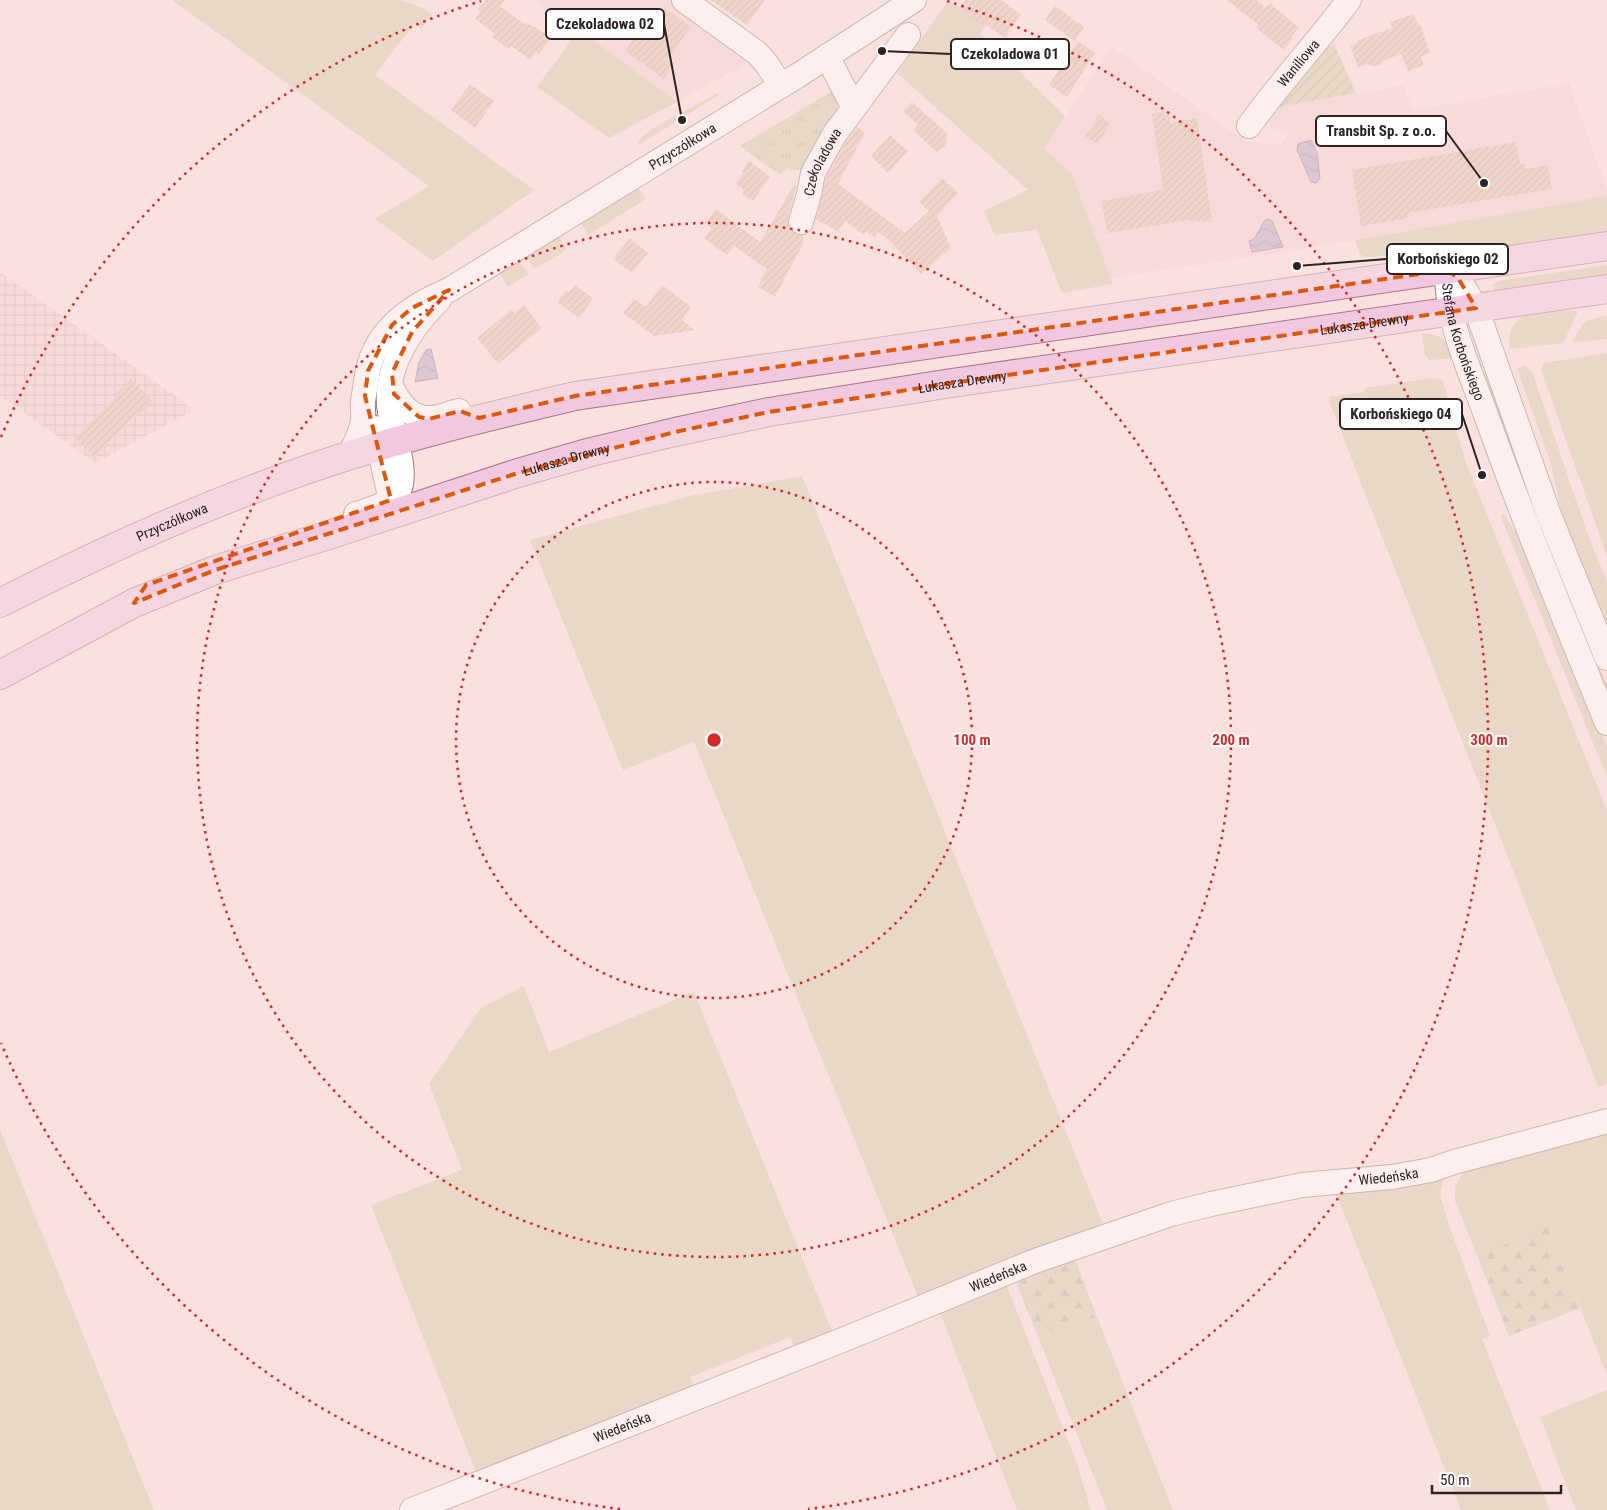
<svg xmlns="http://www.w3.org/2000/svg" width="1607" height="1510" font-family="'Roboto Condensed',sans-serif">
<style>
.built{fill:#f3d1d0}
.industrial{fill:url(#industrial-grid)}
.grass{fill:#d5c9ac}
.forest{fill:url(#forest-firs)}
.park{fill:url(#park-tufts)}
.garden{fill:url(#garden-furrows)}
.water{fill:url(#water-waves);stroke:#8f7f94}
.building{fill:url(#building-hatch)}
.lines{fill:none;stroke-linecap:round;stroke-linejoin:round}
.minor-casing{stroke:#967f7e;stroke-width:26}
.major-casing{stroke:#a7768e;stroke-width:30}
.minor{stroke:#fff;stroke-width:24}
.major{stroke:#f2c8de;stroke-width:28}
.marked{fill:none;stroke:#df560d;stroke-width:4;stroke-dasharray:10 6;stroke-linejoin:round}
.ring{fill:none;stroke:#d62828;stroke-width:2.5;stroke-dasharray:2.5 5}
.labels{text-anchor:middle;stroke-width:4;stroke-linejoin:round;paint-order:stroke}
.street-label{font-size:14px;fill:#2c2322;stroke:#fff}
.centre{fill:#d62828;stroke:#fff;stroke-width:2.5}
.ring-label{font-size:15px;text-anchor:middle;font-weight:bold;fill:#d62828;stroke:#fff;stroke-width:4;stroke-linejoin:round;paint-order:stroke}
.leader{fill:none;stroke:#2c2322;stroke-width:2}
.callout-dot{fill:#2c2322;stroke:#fff;stroke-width:2}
.callout{fill:#fff;stroke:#2c2322;stroke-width:2}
.callout-label{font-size:15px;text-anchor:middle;font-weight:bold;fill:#2c2322}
</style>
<defs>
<pattern id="industrial-grid" width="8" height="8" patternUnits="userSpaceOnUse" patternTransform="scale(1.25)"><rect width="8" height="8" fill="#f3d1d0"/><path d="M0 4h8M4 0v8" fill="none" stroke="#d0b3b2"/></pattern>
<pattern id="forest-firs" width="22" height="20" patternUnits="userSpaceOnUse" patternTransform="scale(1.25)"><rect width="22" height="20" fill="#d5c9ac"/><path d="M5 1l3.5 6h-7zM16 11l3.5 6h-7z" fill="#b7ac94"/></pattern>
<pattern id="park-tufts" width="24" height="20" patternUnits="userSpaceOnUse" patternTransform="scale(1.25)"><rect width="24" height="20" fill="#d5c9ac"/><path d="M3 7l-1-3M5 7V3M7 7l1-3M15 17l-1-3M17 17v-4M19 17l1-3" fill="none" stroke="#b7ac94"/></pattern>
<pattern id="garden-furrows" width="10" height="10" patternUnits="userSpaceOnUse" patternTransform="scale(1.25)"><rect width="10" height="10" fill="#d5c9ac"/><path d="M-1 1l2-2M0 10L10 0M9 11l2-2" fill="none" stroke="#b7ac94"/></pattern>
<pattern id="water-waves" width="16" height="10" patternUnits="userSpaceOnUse" patternTransform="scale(1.25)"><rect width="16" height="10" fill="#baa6c5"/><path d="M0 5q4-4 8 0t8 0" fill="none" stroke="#9787a0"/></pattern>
<pattern id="building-hatch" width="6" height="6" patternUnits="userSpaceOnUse" patternTransform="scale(1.25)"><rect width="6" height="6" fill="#e5c3ae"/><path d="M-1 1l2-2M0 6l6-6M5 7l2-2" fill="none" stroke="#c5a795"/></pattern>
</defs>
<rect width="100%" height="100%" fill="#fae1e0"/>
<path class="built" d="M 536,0 L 675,0 L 756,58 L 677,102 Z
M 1112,47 L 1247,142 L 1282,144 L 1289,133 L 1271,128 L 1267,117 L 1274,108 L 1404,85 L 1413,110 L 1569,83 L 1607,189 L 1607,196 L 1320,246 L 1111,278 L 1071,172 L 1069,173 L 1044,149 Z"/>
<path class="industrial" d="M 0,272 L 195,410 L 95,463 L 0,396 Z"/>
<path class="grass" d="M 172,0 L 400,0 L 420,7 L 432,14 L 422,29 L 414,24 L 375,75 L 534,190 L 433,261 L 375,219 L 429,186 Z
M 949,0 L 984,28 L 980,33 L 1065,116 L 1044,149 L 1069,172 L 1071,172 L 1113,284 L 1062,293 L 1037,230 L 994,235 L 984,211 L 1028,190 L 897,73 Z
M 579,30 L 677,102 L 609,138 L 537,87 Z
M 718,93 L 719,95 L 637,146 L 641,138 L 650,130 Z
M 637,186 L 646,199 L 588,235 L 581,223 L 581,219 Z
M 1607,196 L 1607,233 L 1412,261 L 1411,255 L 1364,257 L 1360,254 L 1355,240 Z
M 558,236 L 566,248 L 565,251 L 534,269 L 526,255 Z
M 519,261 L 528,274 L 508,287 L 499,272 Z
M 1607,265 L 1607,278 L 1496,292 L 1492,285 L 1498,281 Z
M 1531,311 L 1578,311 L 1563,343 L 1510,349 C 1506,330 1515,320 1531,311 Z
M 1607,316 L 1607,339 L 1573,342 C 1583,321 1584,319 1607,316 Z
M 1422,334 C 1442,333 1447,342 1456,358 L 1429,360 L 1425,355 Z
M 1607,353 L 1607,556 L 1541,370 L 1543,363 Z
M 1525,366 L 1532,371 L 1587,532 L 1607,582 L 1607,631 L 1569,536 L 1562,514 L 1551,464 L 1517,368 Z
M 1488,372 L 1545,532 L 1607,685 L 1607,698 L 1529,505 L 1481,373 Z
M 1431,378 L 1443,380 L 1465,460 L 1607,810 L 1607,1084 L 1598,1087 L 1330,404 L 1329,397 L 1364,392 L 1365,388 Z
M 802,476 L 1105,1229 L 920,1302 L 694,742 L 623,770 L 530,540 L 690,496 Z
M 1503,513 L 1525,546 L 1607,747 L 1607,777 L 1501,517 Z
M 524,986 L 549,1052 L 694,992 L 834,1336 L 796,1351 L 790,1337 L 690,1377 L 696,1391 L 478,1477 L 371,1205 L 462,1170 L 429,1084 L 481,1008 Z
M 0,1129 L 154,1510 L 0,1510 Z
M 1607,1132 L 1607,1375 L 1549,1228 L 1477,1256 L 1455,1201 L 1455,1187 L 1465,1168 Z
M 1445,1173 L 1440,1195 L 1450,1228 L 1490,1336 L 1482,1339 L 1550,1510 L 1461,1510 L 1334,1188 Z
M 1007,1286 L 1077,1464 L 1091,1510 L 1017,1510 L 940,1313 Z
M 1097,1317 L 1173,1510 L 1107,1510 L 1037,1334 Z
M 1607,1390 L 1607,1510 L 1576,1510 L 1540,1417 Z"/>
<path class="forest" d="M 1549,1227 L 1580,1308 L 1509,1336 L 1477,1256 Z
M 1075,1259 L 1097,1317 L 1037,1334 L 1016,1283 Z"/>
<path class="park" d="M 834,90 L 838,109 L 835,121 L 808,167 L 794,171 L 787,168 L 780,175 L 740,146 Z"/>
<path class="garden" d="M 1325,43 L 1329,47 L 1334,44 L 1356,93 L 1274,108 Z"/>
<path class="water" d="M 1311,140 L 1317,153 L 1320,178 L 1316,183 L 1311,182 L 1297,150 L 1298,144 Z
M 1269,219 L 1272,221 L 1283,247 L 1252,252 L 1249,241 L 1254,239 L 1265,220 Z
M 431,349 L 438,378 L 415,382 L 419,362 L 426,350 Z"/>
<path class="building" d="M 485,0 L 505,0 L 500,6 L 524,24 L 526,23 L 535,27 L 551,38 L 539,54 L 536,52 L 531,60 L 511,46 L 509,49 L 492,37 L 494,33 L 475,19 L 480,12 L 478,10 Z
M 711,0 L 765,0 L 747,25 Z
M 966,0 L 1001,0 L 1021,14 L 1005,38 L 986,25 L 984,28 L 959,8 Z
M 1227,0 L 1256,0 L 1265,8 L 1270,3 L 1299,28 L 1291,37 L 1293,39 L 1284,50 L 1256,28 L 1259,25 Z
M 1055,6 L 1084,27 L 1075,41 L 1045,20 Z
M 664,8 L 691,27 L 667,60 L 674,65 L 664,79 L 625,51 L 635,37 L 640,41 Z
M 1414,14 L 1418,25 L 1420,24 L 1430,53 L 1421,56 L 1424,65 L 1408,71 L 1401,54 L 1383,61 L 1381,64 L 1373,67 L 1367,64 L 1358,67 L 1350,46 L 1358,43 L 1358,40 L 1392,28 L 1390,22 Z
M 1078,41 L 1095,53 L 1067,97 L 1049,85 Z
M 470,84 L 494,101 L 475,128 L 451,110 Z
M 912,102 L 947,133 L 946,147 L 941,148 L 937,152 L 913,130 L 918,125 L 903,111 Z
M 1169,111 L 1170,123 L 1197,118 L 1212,222 L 1189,220 L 1107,233 L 1102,201 L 1163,190 L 1152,114 Z
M 1099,115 L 1110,124 L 1097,144 L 1085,136 Z
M 857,127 L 865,132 L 838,184 L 905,233 L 929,211 L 919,202 L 942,178 L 958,193 L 937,216 L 951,248 L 921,274 L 889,240 L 878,232 L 874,237 L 866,232 L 864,235 L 845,221 L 838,232 L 816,219 L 826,178 L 846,142 Z
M 890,135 L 908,151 L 888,173 L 871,156 Z
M 1516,142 L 1520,165 L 1525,164 L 1526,169 L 1548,165 L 1552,189 L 1408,213 L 1409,218 L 1361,226 L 1352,170 Z
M 749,161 L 770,177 L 753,201 L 742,194 L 744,190 L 736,184 L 743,173 L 742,171 Z
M 794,185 L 796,186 L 788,218 L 788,225 L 792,232 L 797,235 L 803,235 L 803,244 L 775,297 L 758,287 L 767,269 L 734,246 L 727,255 L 704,238 L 712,228 L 705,223 L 716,209 L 760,242 Z
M 630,238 L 648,253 L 632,273 L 613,259 Z
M 575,285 L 593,298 L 579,318 L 557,302 L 566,290 L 569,292 Z
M 662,285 L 691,307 L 682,320 L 695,330 L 654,336 L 623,313 L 634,299 L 646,307 Z
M 524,305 L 542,328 L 498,364 L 477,338 L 511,310 L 514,313 Z
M 131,379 L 153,401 L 136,418 L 134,416 L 94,457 L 75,438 L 116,398 L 114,396 Z"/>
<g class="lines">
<defs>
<g id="minor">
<path d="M 684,0 L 757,53 L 766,63 L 781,86"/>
<path d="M 827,56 L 854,108"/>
<path id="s1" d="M 1249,126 C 1280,82 1317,43 1349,0"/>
<path id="s2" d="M 801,222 L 809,194 L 813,173 L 834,135 L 908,35"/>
<path id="s3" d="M 1447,270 C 1446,321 1469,368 1486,415 C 1523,519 1565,621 1607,723"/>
<path d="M 1447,270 L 1458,278 L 1476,308 L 1549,515 L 1607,658"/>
<path d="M 391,386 C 398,401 410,418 428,418 C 437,419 449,413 459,411"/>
<path d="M 375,428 L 389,492 L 393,500"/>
<path id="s4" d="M 349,456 C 355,444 362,432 363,420 C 364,414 362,407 363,401 C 365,391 366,380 368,370 C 377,329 412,305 449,290 L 797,76 L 914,0"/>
<path d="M 356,514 C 368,510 389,505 397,494 C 411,475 390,426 389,404 C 386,365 412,326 439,300"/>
<path id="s5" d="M 412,1510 L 845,1339 L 1035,1261 L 1171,1214 L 1211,1204 L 1302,1185 L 1392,1177 L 1431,1170 L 1454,1162 L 1607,1121"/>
</g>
<g id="major">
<path id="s6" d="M 0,603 C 104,550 212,501 323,464 C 406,436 491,416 575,396 L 1607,246"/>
<path id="s7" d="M 0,675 L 134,603 L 215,570 L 332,534 L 518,473 L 591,452 L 675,432 L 769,412 L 945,384 L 1607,289"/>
</g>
</defs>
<use href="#minor" class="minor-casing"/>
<use href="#major" class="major-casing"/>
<use href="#minor" class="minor"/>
<use href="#major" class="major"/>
</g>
<path d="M0 0H1607V1510H0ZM 1447,270 L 1458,278 L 1476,308 L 945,384 L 769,412 L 675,432 L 518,473 L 215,570 L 134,603 L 146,585 L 391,500 L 365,396 L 368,371 L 392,325 L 412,308 L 449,290 L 412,332 L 392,373 L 394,394 L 419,417 L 429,419 L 460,411 L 479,418 L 575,396 Z" fill="#fae1e0" fill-opacity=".55" fill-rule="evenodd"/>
<path class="marked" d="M 1447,270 L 1458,278 L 1476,308 L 945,384 L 769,412 L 675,432 L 518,473 L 215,570 L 134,603 L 146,585 L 391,500 L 365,396 L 368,371 L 392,325 L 412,308 L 449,290 L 412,332 L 392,373 L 394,394 L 419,417 L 429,419 L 460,411 L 479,418 L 575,396 Z"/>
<g class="ring">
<circle cx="714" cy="740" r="258"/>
<circle cx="714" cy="740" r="517"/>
<path d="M620 1509A775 775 0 0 1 1 1043M1 437A775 775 0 0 1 481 1M947 1A775 775 0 0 1 808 1509"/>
</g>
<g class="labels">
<g class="street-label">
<text dy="5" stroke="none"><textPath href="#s1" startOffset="80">Waniliowa</textPath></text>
<text dy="5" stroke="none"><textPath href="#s4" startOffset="482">Przyczółkowa</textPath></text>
<text dy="5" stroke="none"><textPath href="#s2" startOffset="64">Czekoladowa</textPath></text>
<text dy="5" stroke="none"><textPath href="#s7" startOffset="1418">Łukasza Drewny</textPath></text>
<text dy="5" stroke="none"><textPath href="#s3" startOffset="74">Stefana Korbońskiego</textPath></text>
<text dy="5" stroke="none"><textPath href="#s7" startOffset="1012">Łukasza Drewny</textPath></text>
<text dy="5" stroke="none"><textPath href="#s7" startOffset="608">Łukasza Drewny</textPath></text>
<text dy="5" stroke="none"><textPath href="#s6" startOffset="190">Przyczółkowa</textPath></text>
<text dy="5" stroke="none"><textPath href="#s5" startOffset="1036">Wiedeńska</textPath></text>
<text dy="5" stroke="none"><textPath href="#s5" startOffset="631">Wiedeńska</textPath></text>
<text dy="5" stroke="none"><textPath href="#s5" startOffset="226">Wiedeńska</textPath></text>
</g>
</g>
<circle cx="714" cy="740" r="8" class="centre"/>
<g class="ring-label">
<text x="972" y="745">100 m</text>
<text x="1231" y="745">200 m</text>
<text x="1489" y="745">300 m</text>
</g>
<path class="leader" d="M682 120L664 24M882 51L951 54M1484 183L1446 131M1297 266L1387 259M1482 475L1462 414"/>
<g class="callout-dot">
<circle cx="682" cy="120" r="5"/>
<circle cx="882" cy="51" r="5"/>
<circle cx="1484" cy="183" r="5"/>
<circle cx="1297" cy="266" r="5"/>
<circle cx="1482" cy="475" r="5"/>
</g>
<g class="callout">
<rect x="546" y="9" width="118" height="30" rx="5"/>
<rect x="951" y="39" width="118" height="30" rx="5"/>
<rect x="1316" y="116" width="130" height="30" rx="5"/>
<rect x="1387" y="244" width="121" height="30" rx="5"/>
<rect x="1340" y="399" width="122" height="30" rx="5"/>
</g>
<g class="callout-label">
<text x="605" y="29">Czekoladowa 02</text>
<text x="1010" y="59">Czekoladowa 01</text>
<text x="1381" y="136">Transbit Sp. z o.o.</text>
<text x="1448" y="264">Korbońskiego 02</text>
<text x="1401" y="419">Korbońskiego 04</text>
</g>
<path d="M1432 1485v8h129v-8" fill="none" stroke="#2c2322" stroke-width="2.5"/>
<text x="1440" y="1485" font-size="15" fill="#2c2322" stroke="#ffffff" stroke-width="4" paint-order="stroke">50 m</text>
</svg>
